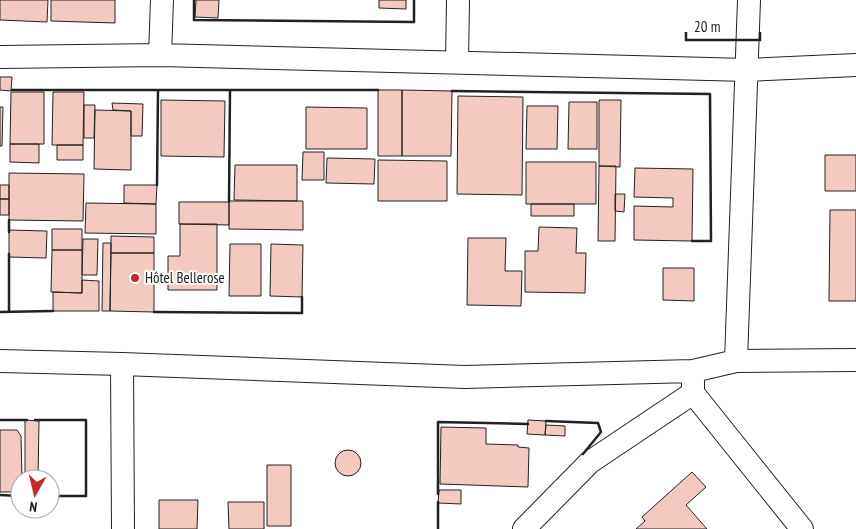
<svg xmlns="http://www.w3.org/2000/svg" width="856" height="529" font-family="'PT Sans Narrow',sans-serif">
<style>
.building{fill:#f3c9c0;stroke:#222}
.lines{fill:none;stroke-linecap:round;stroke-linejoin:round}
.minor-casing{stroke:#222;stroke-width:24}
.minor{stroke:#fff;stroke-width:22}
.wall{stroke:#222;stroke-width:2.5}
.poi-dot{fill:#c62828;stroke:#fff;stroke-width:2}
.labels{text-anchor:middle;stroke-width:4;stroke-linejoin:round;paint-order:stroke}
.poi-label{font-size:15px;fill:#222;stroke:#fff;text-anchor:start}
</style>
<rect width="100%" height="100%" fill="#fff"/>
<path class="building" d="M 0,0 L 48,0 L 47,22 L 0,20 Z
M 51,0 L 115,0 L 115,23 L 51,21 Z
M 196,0 L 219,0 L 218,18 L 195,17 Z
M 379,0 L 406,0 L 406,9 L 379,8 Z
M 0,77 L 12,77 L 11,91 L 0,90 Z
M 378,90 L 402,90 L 402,156 L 378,156 Z
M 402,90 L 452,91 L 451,156 L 402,156 Z
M 11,92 L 44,92 L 44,144 L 10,144 Z
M 53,92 L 84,92 L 83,145 L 52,145 Z
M 458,96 L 523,97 L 522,195 L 457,194 Z
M 161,100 L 225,101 L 224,157 L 161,156 Z
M 599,100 L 621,100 L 620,167 L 599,166 Z
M 569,102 L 597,102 L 597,149 L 568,149 Z
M 112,103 L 143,104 L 142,136 L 131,136 L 131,111 L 113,110 Z
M 84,105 L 95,105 L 94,138 L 84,138 Z
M 527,106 L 558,106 L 557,149 L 526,149 Z
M 0,107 L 3,107 L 2,146 L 0,146 Z
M 306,107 L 367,108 L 367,149 L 306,149 Z
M 95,110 L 131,111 L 131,170 L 94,169 Z
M 10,144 L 39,144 L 39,163 L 10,162 Z
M 57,145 L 83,145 L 83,160 L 57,160 Z
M 303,152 L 324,152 L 324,180 L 302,180 Z
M 825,155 L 856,155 L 856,191 L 825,191 Z
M 327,158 L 375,159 L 374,184 L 326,183 Z
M 378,160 L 447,161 L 447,201 L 378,201 Z
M 526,162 L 596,162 L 596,204 L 526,204 Z
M 235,165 L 297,165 L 297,201 L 234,200 Z
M 599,166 L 616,166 L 615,241 L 598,241 Z
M 635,168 L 693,169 L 692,241 L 634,240 L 634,206 L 673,207 L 673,198 L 634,197 Z
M 9,173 L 84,174 L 83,221 L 9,220 Z
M 0,185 L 9,185 L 9,199 L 0,199 Z
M 124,185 L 157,185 L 156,204 L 124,203 Z
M 615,194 L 625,194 L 624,212 L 615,211 Z
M 0,199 L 9,199 L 9,215 L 0,215 Z
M 229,201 L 303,201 L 303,230 L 229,229 Z
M 179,202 L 229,202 L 229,225 L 179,224 Z
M 86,203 L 156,204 L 156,234 L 85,233 Z
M 531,204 L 574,204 L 574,216 L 531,216 Z
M 830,210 L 856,210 L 856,301 L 829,301 Z
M 180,224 L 217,224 L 217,290 L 168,290 L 168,256 L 180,256 Z
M 539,227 L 577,228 L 576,253 L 586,253 L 585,293 L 525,292 L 525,251 L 538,251 Z
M 52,229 L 82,229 L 82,250 L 52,250 Z
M 9,230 L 47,231 L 46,258 L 9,257 Z
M 111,236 L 154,237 L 154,253 L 111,253 Z
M 468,238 L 506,238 L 505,271 L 522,271 L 521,306 L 467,305 Z
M 83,239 L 98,239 L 97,275 L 82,275 Z
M 103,243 L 111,243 L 110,311 L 102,311 Z
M 230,244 L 261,244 L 261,296 L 229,296 Z
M 271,244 L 303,245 L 302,297 L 270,296 Z
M 52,250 L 82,250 L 82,293 L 51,292 Z
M 111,253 L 154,253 L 154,312 L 110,311 Z
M 663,268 L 694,268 L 694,301 L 663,300 Z
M 82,280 L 99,281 L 99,311 L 53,311 L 53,292 L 82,293 Z
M 25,420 L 39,421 L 38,479 L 25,479 Z
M 528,420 L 546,421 L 545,435 L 527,434 Z
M 546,425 L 565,426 L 565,436 L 545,435 Z
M 441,427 L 486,428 L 486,444 L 518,445 L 518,447 L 529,448 L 528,487 L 440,484 Z
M 0,430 L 17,430 L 21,436 L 22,479 L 20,479 L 20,492 L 0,492 Z
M335 463a13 13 0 1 1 26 0a13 13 0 1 1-26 0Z
M 267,465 L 291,465 L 291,526 L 267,526 Z
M 692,472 L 706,487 L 686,505 L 707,529 L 636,529 L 645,521 L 642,517 Z
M 439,490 L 461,490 L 461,504 L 438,503 Z
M 159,500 L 198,500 L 197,529 L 159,529 Z
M 228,502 L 264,502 L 264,529 L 229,529 Z"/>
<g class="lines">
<defs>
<path id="minor" d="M 160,55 L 162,0
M 0,57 L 160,55 L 748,70 L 856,65
M 457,62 L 458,0
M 0,361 L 122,364 L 465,377 L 693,371 L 736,361 L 856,360
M 736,361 L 749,0
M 122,364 L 123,529
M 693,379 L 693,393 L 802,529
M 524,529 L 590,462 L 693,393"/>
</defs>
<use href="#minor" class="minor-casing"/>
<use href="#minor" class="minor"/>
<path class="wall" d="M 194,0 L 194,20 L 414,22 L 414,0
M 12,90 L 378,90
M 452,91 L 710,94 L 711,241 L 692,241
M 157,185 L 158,90
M 229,201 L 230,90
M 9,232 L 9,220
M 0,312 L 53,311
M 9,312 L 9,254
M 154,312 L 302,313 L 302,297
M 0,420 L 27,420
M 35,420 L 86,420 L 86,496 L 50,496
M 546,421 L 598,423 L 601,432 L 583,454
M 438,494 L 438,422 L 528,424
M 0,495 L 20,496
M 438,529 L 438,502"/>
</g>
<circle class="poi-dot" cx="135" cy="278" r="5"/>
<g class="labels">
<g class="poi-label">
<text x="145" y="283">Hôtel Bellerose</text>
</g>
</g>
<g transform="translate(35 494) rotate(188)"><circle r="24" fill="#ffffff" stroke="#a7a7a7"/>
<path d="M0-4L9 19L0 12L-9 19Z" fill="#c62828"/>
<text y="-8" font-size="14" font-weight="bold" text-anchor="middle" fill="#222222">N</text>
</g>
<path d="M686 32v8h74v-8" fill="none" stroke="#222222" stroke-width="2.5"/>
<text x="694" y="32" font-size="15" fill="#222222" stroke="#ffffff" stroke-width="4" paint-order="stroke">20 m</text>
</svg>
